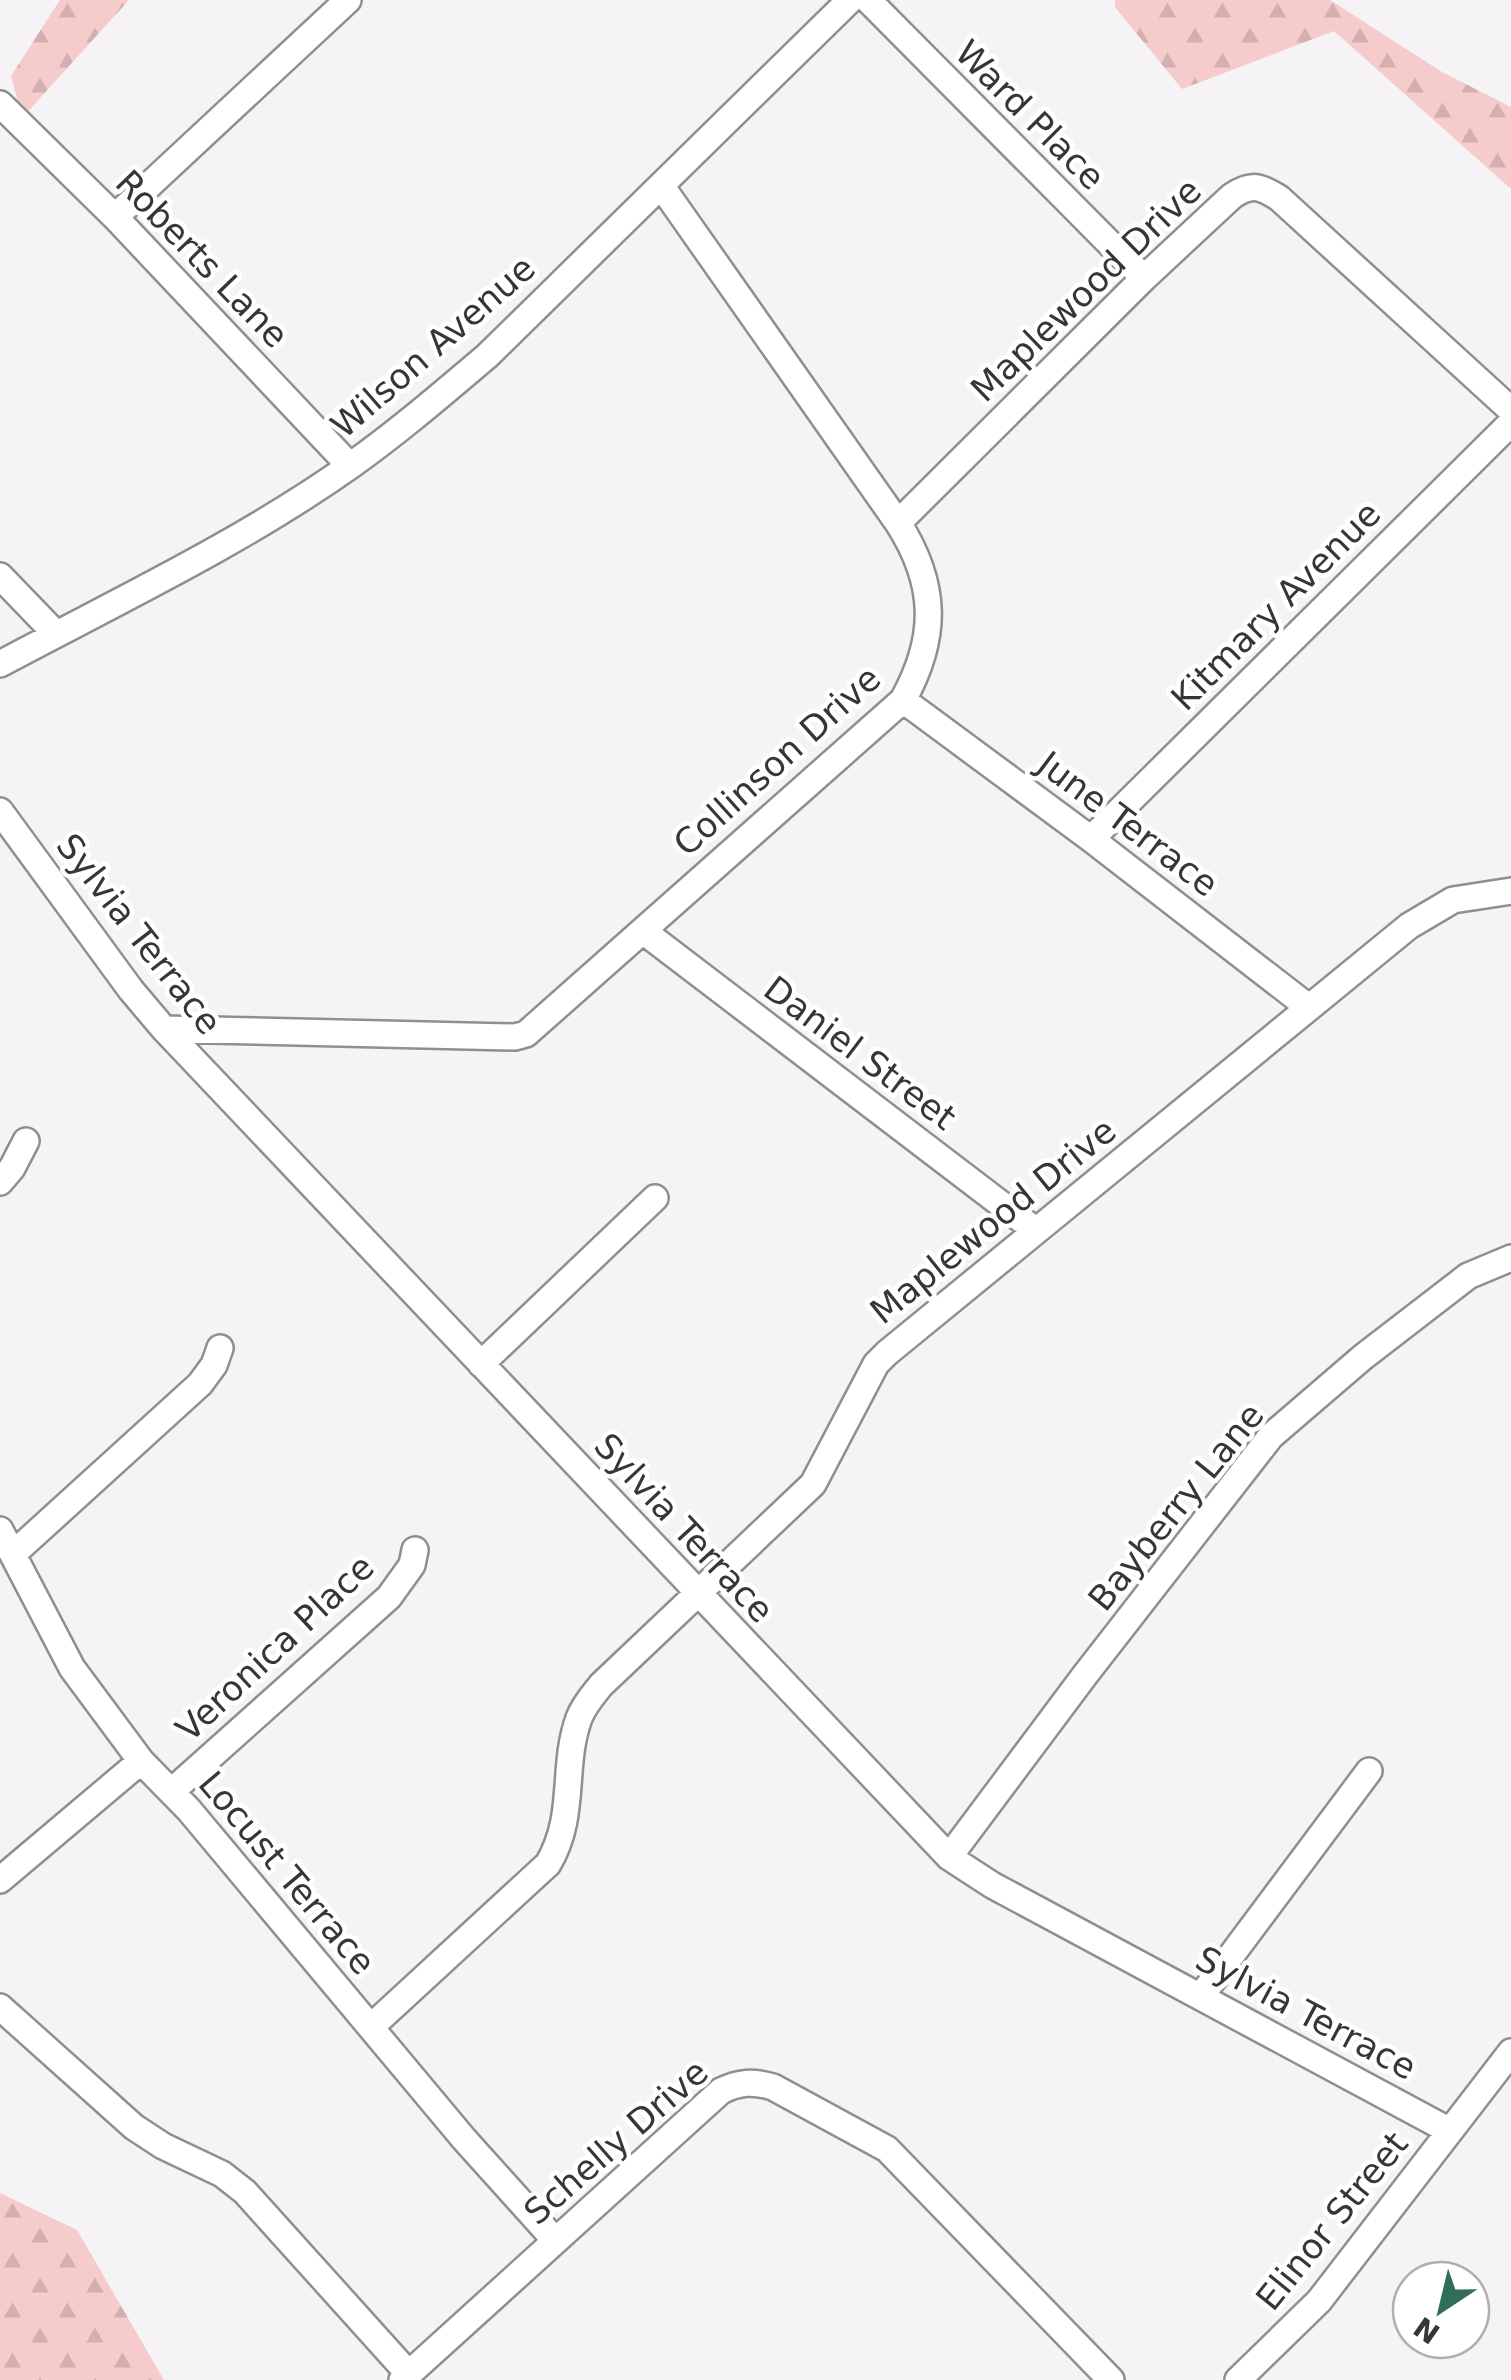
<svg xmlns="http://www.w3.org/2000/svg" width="1511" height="2380" font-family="'DejaVu Sans',sans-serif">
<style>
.forest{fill:url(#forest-firs)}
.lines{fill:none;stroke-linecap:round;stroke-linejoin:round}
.minor-casing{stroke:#908e91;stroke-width:30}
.minor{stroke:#fff;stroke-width:25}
.labels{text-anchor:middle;stroke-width:9;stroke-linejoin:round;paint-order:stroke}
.street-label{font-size:35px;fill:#363637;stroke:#fff}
</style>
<defs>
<pattern id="forest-firs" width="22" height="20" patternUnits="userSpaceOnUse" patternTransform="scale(2.5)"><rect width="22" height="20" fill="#f5cbcb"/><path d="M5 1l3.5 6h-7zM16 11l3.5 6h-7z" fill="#d3afaf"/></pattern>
</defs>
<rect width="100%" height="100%" fill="#f5f3f6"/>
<path class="forest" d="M 60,0 L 129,0 L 22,118 L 11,76 Z
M 1115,0 L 1330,0 L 1442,72 L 1511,107 L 1511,189 L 1334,31 L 1182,89 L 1115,7 Z
M 0,2193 L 77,2230 L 164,2380 L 0,2380 Z"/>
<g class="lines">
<defs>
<path id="minor" d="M 868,0 L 1144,278
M 0,104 L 115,217 L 350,466
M 115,217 L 348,0
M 898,523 L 1144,278 L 1232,196 C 1252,183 1260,186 1279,198 L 1511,410
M 0,576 L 56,634
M 0,664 C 118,601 241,543 350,466 C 398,432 442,394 487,356 L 850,0
M 903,700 L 1091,839 L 1307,1006
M 0,811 L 131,990 L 164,1029 L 949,1857 L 992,1885 L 1450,2131
M 1091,839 L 1511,423
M 643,931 L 1035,1230
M 164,1029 L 515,1037 L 526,1034 L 903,700 C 938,637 937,584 898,523 L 662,187
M 0,1182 L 12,1168 L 26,1141
M 481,1364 L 655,1198
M 0,1530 L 72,1668 L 141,1761 L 189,1810 L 464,2139 L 554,2239
M 13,1554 L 200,1384 L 214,1365 L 220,1348
M 172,1791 L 389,1597 L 412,1565 L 415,1550
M 949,1857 L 1085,1675 L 1271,1436 L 1363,1357 L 1468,1276 L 1511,1258
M 0,1880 L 141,1761
M 1201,1996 L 1369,1771
M 0,2007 L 134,2127 L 163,2146 L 222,2174 L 245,2192 L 408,2373
M 372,2026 L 548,1864 C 577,1815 561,1768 579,1718 C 584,1705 593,1695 601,1685 L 813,1484 L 876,1364 L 887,1353 L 1409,926 L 1453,900 L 1511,891
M 402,2380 L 721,2091 C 739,2082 753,2081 773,2087 L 887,2149 L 1111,2380
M 1238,2380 L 1319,2301 L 1511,2052"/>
</defs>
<use href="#minor" class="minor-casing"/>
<use href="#minor" class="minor"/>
</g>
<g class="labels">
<g class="street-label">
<text transform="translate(1030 115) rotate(45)" y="12">Ward Place</text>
<text transform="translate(202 259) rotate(46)" y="12">Roberts Lane</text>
<text transform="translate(1086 290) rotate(-44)" y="12">Maplewood Drive</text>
<text transform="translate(433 347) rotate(-41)" y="12">Wilson Avenue</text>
<text transform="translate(1276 606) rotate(-45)" y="12">Kitmary Avenue</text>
<text transform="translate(777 761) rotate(-42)" y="12">Collinson Drive</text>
<text transform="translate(1128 824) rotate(37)" y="12">June Terrace</text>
<text transform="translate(139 934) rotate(52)" y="12">Sylvia Terrace</text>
<text transform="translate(860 1053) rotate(37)" y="12">Daniel Street</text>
<text transform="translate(993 1221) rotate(-39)" y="12">Maplewood Drive</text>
<text transform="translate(1176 1507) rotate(-51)" y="12">Bayberry Lane</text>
<text transform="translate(684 1528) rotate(47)" y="12">Sylvia Terrace</text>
<text transform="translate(275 1648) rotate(-43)" y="12">Veronica Place</text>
<text transform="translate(287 1873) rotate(50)" y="12">Locust Terrace</text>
<text transform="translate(1306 2013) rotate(28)" y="12">Sylvia Terrace</text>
<text transform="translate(616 2142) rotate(-41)" y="12">Schelly Drive</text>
<text transform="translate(1332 2221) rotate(-51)" y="12">Elinor Street</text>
</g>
</g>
<g transform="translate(1441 2310) rotate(215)"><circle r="48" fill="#ffffff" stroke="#afafaf" stroke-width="2.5"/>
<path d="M0-8L18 38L0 25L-18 38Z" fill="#306e5a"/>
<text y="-15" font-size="28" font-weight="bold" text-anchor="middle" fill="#363637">N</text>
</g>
</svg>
